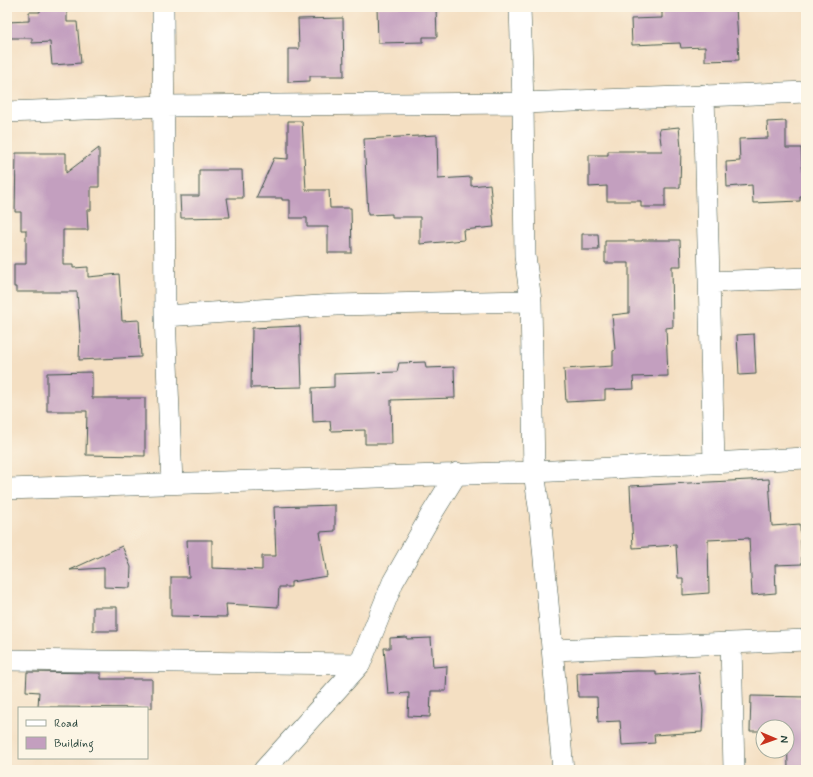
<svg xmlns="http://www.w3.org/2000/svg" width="813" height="777" font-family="Mynerve,sans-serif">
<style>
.building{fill:#c39fbf}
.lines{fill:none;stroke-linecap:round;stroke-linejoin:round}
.street-casing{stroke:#3f5549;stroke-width:22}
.street{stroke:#fff;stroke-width:21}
</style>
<rect width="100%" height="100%" fill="#fcf5e5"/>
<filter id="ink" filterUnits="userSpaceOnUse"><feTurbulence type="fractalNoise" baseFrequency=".025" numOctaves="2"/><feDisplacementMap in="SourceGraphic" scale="8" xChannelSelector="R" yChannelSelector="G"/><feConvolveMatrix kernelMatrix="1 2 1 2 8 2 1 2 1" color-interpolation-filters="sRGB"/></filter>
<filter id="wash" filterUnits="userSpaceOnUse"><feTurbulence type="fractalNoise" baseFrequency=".012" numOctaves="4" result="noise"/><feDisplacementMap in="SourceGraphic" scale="16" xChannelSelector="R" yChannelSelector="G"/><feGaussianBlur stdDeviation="0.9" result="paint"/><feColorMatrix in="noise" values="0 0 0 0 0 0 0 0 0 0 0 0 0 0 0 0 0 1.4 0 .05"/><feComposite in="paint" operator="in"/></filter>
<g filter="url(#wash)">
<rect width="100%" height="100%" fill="#f4dfc2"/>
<g id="blocks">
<path class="building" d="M 40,7 L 67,7 L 67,22 L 77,22 L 81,63 L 52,65 L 50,42 L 32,43 L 32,38 L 7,38 L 7,22 L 29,21 L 29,12 L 40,12 Z
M 377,7 L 436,7 L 437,37 L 423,37 L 423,42 L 378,43 Z
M 662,7 L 736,7 L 739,60 L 705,61 L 705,47 L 681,48 L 680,43 L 632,45 L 631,19 L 662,18 Z
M 343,18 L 344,76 L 310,76 L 310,81 L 288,82 L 288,49 L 299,49 L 298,19 Z
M 288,121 L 302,121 L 306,190 L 329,190 L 330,208 L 351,208 L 352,253 L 328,253 L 328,227 L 307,227 L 307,218 L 290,218 L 290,200 L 282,200 L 282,198 L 256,198 L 274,158 L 288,159 Z
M 786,121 L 786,148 L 801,148 L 804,196 L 800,197 L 800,201 L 753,203 L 752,185 L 727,187 L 726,162 L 740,161 L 739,139 L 768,138 L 767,122 Z
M 679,127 L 681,148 L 680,188 L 665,188 L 665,207 L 641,207 L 641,201 L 607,201 L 607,186 L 589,187 L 589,155 L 608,155 L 608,151 L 662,151 L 659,129 Z
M 437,135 L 438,179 L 471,177 L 471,186 L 490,184 L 494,227 L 463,230 L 464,240 L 420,244 L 420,217 L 392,217 L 392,214 L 368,215 L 364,139 Z
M 99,148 L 99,187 L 91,187 L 91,210 L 87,210 L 88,230 L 63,230 L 63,265 L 73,265 L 73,268 L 88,267 L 88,277 L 119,274 L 122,321 L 139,320 L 141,357 L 79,360 L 80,333 L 77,292 L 16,292 L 16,287 L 14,287 L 14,264 L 26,264 L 26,230 L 21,230 L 21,212 L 15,212 L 16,153 L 66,153 L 66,173 Z
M 199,170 L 242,170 L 243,198 L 227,198 L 230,217 L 181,218 L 180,196 L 199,196 Z
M 582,234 L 598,234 L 599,250 L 582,250 Z
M 642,240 L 680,240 L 681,266 L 672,266 L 673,327 L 666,328 L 668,376 L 633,377 L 634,389 L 605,390 L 605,400 L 566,402 L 564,369 L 613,366 L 613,351 L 615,350 L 612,315 L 629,313 L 629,263 L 605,263 L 605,241 L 642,241 Z
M 300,326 L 302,387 L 251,388 L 252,328 Z
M 754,334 L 756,374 L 739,375 L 737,335 Z
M 425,362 L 426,368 L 454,367 L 455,398 L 391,400 L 392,444 L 365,444 L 365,430 L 331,431 L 330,421 L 313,422 L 312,388 L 334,387 L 334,374 L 397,372 L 399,363 Z
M 92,372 L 92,398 L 145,398 L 145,456 L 86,455 L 87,411 L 47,411 L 47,373 Z
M 769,479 L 772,526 L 800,524 L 801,545 L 802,564 L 775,565 L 776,593 L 752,595 L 749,538 L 708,540 L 709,593 L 683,595 L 683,578 L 678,578 L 676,545 L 633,548 L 630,486 Z
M 335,505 L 335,531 L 320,532 L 327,576 L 291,582 L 291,587 L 279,587 L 278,607 L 226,604 L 227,617 L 171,616 L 171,577 L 189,577 L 187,540 L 212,540 L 212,568 L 262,570 L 262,556 L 276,556 L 274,507 Z
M 122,546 L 131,567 L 130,588 L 104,587 L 104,568 L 70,570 Z
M 93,607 L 117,607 L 117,631 L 93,631 Z
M 406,637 L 407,639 L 431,638 L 433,667 L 447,666 L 446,691 L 431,691 L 430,717 L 408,716 L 409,693 L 388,694 L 384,648 L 390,648 L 390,638 Z
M 637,671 L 656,671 L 656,675 L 699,672 L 703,711 L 702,732 L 654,735 L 655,743 L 622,745 L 620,721 L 598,722 L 597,697 L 578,697 L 577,673 Z
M 27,672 L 101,673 L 101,679 L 152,679 L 152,708 L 38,707 L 39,692 L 26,691 Z
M 751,696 L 806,697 L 806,770 L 788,770 L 787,727 L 763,727 L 763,731 L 750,731 Z"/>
</g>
</g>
<g filter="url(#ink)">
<use href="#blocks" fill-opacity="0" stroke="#3f5549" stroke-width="1"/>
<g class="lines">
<defs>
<path id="street" d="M 163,7 L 165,316 L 172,483
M 520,7 L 523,103 L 525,256 L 531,301 L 534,472 L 540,514 L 563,770
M 704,95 L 714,462
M 7,112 L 164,106 L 523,103 L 806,92
M 710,282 L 806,278
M 165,316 L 336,305 L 531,301
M 7,489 L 534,472 L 806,458
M 731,644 L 734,770
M 553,650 L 806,640
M 7,660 L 360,664
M 264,770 L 360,664 L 393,582 L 431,515 L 457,473"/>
</defs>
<use href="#street" class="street-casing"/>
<use href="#street" class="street"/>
</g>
</g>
<rect width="813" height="777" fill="none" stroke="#fcf5e5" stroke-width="24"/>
<rect x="18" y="707" width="130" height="52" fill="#fcf5e5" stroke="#a4ab9e"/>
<rect x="26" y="720" width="20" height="6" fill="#ffffff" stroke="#a4ab9e"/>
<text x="54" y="727" font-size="12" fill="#1f3d34">Road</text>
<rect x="26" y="737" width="20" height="12" fill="#c39fbf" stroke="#a4ab9e"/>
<text x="54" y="747" font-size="12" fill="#1f3d34">Building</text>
<g transform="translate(775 739) rotate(92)"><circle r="19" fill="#fcf5e5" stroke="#a4ab9e"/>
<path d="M0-3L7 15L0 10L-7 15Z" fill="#c8321e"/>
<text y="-6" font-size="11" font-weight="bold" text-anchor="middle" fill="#1f3d34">N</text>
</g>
</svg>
